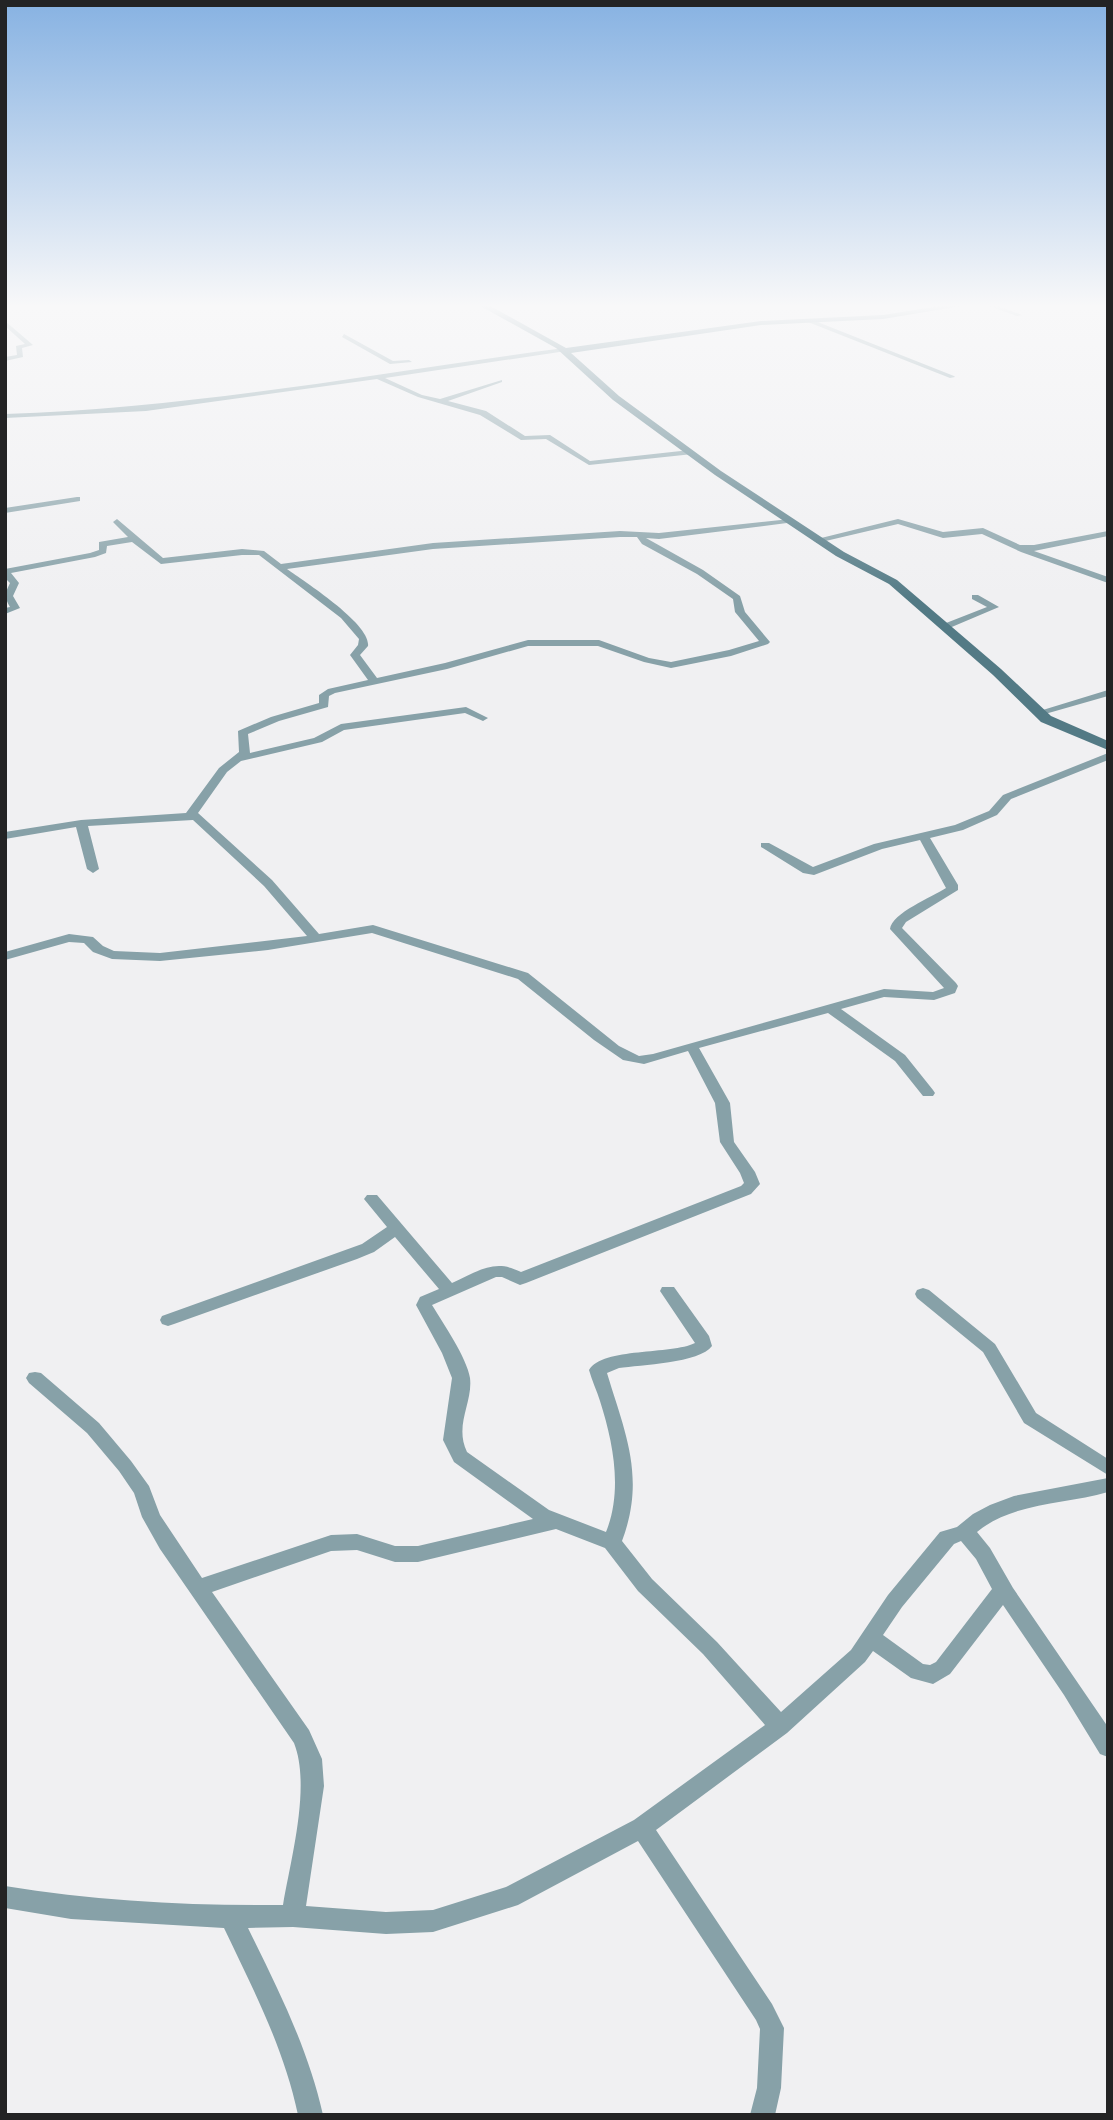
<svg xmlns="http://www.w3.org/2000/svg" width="1113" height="2120" font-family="'Open Sans',sans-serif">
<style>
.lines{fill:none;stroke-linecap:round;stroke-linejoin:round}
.street{fill:#87a1a8;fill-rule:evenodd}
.secondary{fill:#537a85;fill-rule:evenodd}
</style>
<rect width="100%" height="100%" fill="#f0f0f2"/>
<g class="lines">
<path class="street" d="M 980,303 L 989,303 L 1022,315 L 1017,316 Z
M 810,319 L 954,376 L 955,377 L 950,378 L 808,322 Z
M 5,321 L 33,345 L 22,348 L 23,357 L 5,361 L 5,357 L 17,355 L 16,346 L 25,344 L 5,326 Z
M 344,334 L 393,361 L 409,360 L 412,362 L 390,364 L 342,337 Z
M 564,348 L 566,351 L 385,378 L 422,395 L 440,399 L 502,380 L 502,382 L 448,401 L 486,411 L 525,436 L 550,435 L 590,461 L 690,450 L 694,452 L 693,454 L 589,465 L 546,439 L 521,440 L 480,415 L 418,397 L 377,379 L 146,411 L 5,418 L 5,414 C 195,408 377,373 564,348 Z
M 77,497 L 80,497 L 80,501 L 5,513 L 5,508 Z
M 117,519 L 163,558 L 242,549 L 264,551 L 281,564 L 433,543 L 620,531 L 659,533 L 790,519 L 791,521 L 787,523 L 659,539 L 646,538 L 703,570 L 740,596 L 745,612 L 770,642 L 768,644 L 731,656 L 671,668 L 644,662 L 598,646 L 528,646 L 447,669 L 335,693 L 329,696 L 328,707 L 279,721 L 248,734 L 250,753 L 314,738 L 341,724 L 466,707 L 488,718 L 483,721 L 465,713 L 344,730 L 322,742 L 241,761 L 227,772 L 198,813 L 272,880 L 319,934 L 373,925 L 528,973 L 619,1046 L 639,1056 L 653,1054 L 884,989 L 933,992 L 944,988 L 890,929 C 892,913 932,897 946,888 L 920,840 L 882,849 L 814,875 L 803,873 L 761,847 L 761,843 L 769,843 L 813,867 L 874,844 L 955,825 L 989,811 L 1003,795 L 1108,753 L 1108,760 L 1011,799 L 997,815 L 963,830 L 930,838 L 958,885 L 958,890 L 906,922 L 902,928 L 956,983 L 958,986 L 955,993 L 934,1000 L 884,997 L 841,1009 L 905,1055 L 933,1090 L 935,1093 L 933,1096 L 923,1096 L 895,1061 L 828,1013 L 699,1048 L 730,1103 L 734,1142 L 755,1172 L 760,1184 L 751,1194 L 526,1283 L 520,1285 L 502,1277 L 496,1277 L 432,1305 C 443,1323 467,1358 470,1378 C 473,1403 454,1425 467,1452 L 549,1510 L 606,1532 C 623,1490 613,1442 600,1401 C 597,1391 592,1381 589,1370 C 603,1347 671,1355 695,1343 L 660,1291 L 662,1287 L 674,1287 L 709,1336 L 712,1346 C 700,1363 640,1365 619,1368 L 607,1373 C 625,1433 646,1477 622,1541 L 652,1579 L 717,1642 L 781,1712 L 851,1650 L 888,1595 L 940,1532 L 957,1527 L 973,1514 L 990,1505 L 1014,1496 L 1108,1478 L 1108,1492 C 1064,1505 1013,1502 977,1532 L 990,1548 L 1013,1588 L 1108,1727 L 1108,1757 L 1100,1754 L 1064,1695 L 1003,1605 L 950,1674 L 933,1684 L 911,1678 L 873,1651 L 865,1662 L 787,1733 L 656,1830 L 772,2004 L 784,2028 L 781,2088 L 775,2115 L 750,2115 L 757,2088 L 760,2029 L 756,2020 L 638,1841 L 518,1905 L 433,1932 L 386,1934 L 293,1927 L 248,1928 C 278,1989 308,2048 323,2115 L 298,2115 C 284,2048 253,1989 224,1928 L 71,1919 L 5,1908 L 5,1886 C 97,1901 190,1906 283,1905 C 291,1858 311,1786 294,1743 L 160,1549 L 142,1517 L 134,1493 L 119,1471 L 87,1433 L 29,1383 L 26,1378 L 29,1373 L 35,1372 L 41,1373 L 99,1423 L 131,1461 L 149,1486 L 160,1515 L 202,1578 L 331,1535 L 357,1534 L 395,1546 L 418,1546 L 533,1519 L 454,1462 L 443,1440 L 452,1378 L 442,1353 L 416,1305 L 420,1297 L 439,1289 L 395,1237 L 374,1252 L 357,1259 L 174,1324 L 168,1326 L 162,1324 L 160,1320 L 162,1316 L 362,1244 L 387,1227 L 364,1199 L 367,1195 L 377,1195 L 452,1283 C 477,1272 494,1258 521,1272 L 741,1186 L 744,1183 L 740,1173 L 720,1142 L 715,1103 L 688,1051 L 644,1064 L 623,1060 L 594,1040 L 518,979 L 372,933 L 268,950 L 160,961 L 112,959 L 93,952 L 84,943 L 69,942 L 5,960 L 5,952 L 69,934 L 93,937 L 103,946 L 114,951 L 160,953 L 307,936 L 264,886 L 193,820 L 88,826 L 99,869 L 93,873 L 87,869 L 76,827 L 5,839 L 5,832 L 81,820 L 186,813 L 219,768 L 239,752 L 238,731 L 271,717 L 319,703 L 319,695 L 328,689 L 368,680 L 350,655 L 358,645 L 359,639 L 341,618 L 259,555 L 242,555 L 161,564 L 132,542 L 107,546 L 106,553 L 95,557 L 11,573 L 19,583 L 13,596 L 20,608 L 5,614 L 5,608 L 10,607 C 4,597 5,593 10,583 L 5,578 L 5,569 L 90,553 L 99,550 L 99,542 L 128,537 L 113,522 ZM 620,537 L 637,537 L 642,544 L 697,574 L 733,599 L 735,612 L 759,641 L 729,650 L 671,662 L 649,658 L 599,640 L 528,640 L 445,663 L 377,678 L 360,655 L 368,646 C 371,624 305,582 287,569 L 433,549 ZM 556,1529 L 605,1548 L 638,1591 L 703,1654 L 765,1725 L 634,1820 L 506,1887 L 433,1910 L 386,1912 L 306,1906 L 324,1786 L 322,1759 L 309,1730 L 212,1592 L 331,1551 L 357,1550 L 395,1562 L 418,1562 ZM 961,1541 L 976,1559 L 992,1589 L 936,1662 L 930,1665 L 923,1664 L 883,1635 L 902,1607 L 954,1544 Z
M 898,519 L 943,532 L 983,528 L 1020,545 L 1034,545 L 1108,531 L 1108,536 L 1034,551 L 1108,577 L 1108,583 L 1021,552 L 982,534 L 943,538 L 898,524 L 817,543 L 813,540 Z
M 972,595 L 978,595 L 999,607 L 947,629 L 941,629 L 941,625 L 987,607 L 972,599 Z
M 1108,690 L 1108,696 L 1038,716 L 1033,713 Z
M 923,1288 L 929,1290 L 995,1344 L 1036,1413 L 1108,1459 L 1108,1475 L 1024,1423 L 983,1352 L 917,1298 L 915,1294 L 917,1290 Z"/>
<path class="secondary" d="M 475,303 L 485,303 L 566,348 L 761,321 L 883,315 L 959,303 L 979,303 L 883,319 L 761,325 L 571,353 L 619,396 L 721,471 L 844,552 L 897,580 L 1001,669 L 1051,716 L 1108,741 L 1108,750 L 1041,722 L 993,675 L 889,584 L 836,556 L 715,475 L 613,400 L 556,348 Z"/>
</g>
<linearGradient id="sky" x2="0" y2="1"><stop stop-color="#87b2e2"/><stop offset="0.51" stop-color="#f8f8f9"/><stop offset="1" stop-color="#f8f8f9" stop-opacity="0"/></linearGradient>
<rect width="1113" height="600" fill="url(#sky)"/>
<rect width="1113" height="2120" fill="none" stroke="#232324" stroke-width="14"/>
</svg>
